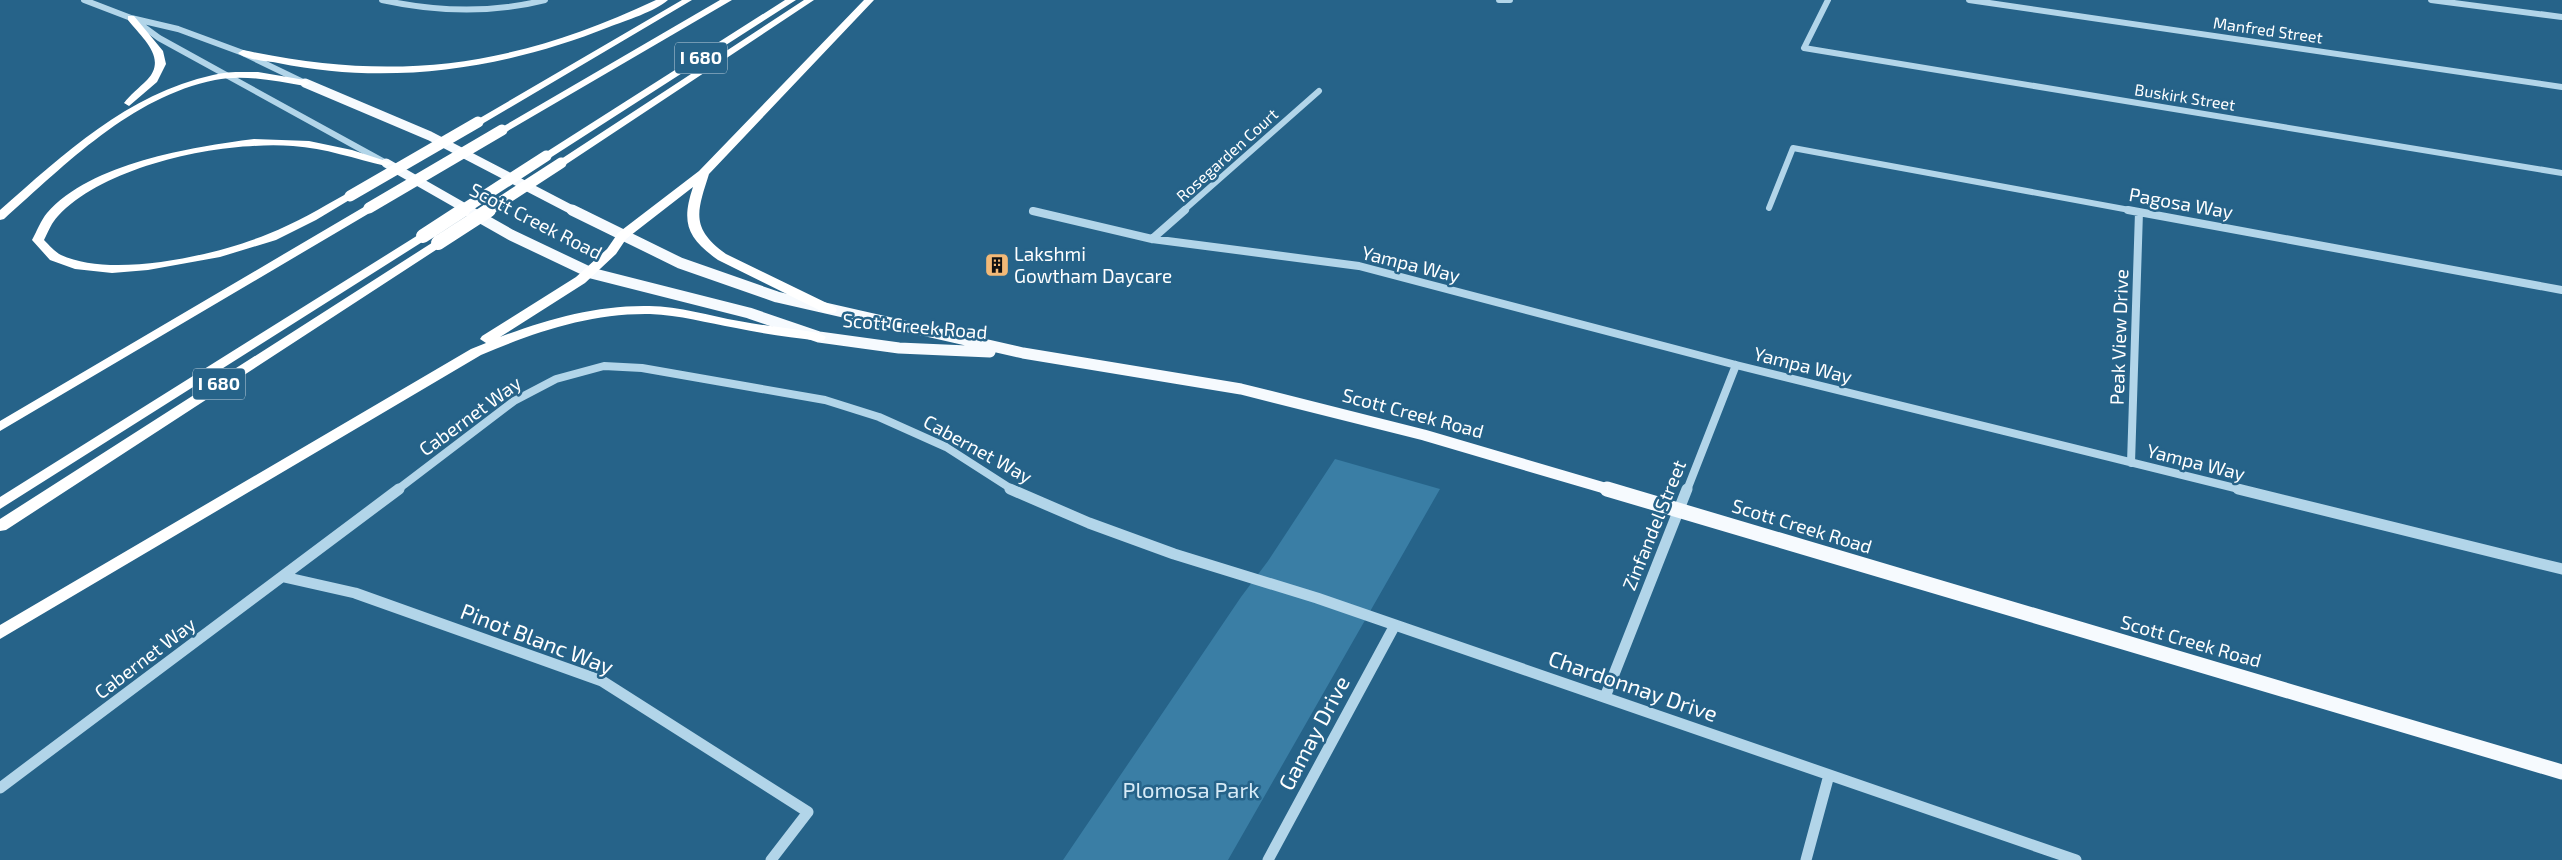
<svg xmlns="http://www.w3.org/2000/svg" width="2562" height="860" font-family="'Exo 2',sans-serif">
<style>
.green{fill:#3a7ea5}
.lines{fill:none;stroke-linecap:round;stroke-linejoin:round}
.minor-far2{stroke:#b2d5e9;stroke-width:6}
.minor-far1{stroke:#b2d5e9;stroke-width:8}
.minor{stroke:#b2d5e9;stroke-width:11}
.major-far2{stroke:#f6fafe;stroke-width:9}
.major-far1{stroke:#f6fafe;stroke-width:11}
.major{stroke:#f6fafe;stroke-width:15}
.highway{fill:#fff;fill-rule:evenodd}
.highway-bridge-far1{stroke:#fff;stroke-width:11}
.highway-bridge{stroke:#fff;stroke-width:14}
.labels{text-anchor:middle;stroke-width:5;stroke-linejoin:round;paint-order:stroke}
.far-street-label{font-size:16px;fill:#fff;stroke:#266389}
.shield{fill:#266389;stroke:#bed0dc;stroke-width:1}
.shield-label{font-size:18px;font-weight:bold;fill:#fff}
.street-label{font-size:19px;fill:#fff;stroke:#266389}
.poi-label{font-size:19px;fill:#fff;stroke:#266389;text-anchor:start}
.near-street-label{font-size:22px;fill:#fff;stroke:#266389}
.near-park-label{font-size:22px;fill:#d7ebf7;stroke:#266389}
</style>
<rect width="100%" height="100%" fill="#266389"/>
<path class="green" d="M 1335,459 L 1440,489 L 1228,860 L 1063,860 L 1241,597 L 1268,561 Z"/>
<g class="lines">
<path class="minor-far2" d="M 84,0 L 131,18 L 178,29 L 243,53 L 305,83
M 382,0 C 437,12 490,14 545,0
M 1499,0 L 1510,0
M 1828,0 L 1804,48 L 2562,173
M 1969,0 L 2562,87
M 2431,0 L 2562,17
M 133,19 L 159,38 L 386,163
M 1769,208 L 1793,148 L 2135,211
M 1183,211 L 1319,91"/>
<path class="minor-far1" d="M 2128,210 L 2562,290
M 1033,211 L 1152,239 L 1359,266 L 1736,365 L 2243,490
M 1152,239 L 1185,210
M 2131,463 L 2139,212
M 397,490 L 514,401 L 556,379 L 604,366 L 642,368 L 825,400 L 879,417 L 946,447 L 1013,490
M 1687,490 L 1736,365"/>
<path class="minor" d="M 1010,489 L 1089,523 L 1174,554 L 1317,598 L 2076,860
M 2238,489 L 2562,569
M 284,577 L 355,593 L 602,681 L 808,812 L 771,860
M 1605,697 L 1687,489
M 0,788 L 399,489
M 1268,860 L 1395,625
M 1806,860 L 1829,775"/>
<path class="major-far2" d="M 305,83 L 430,136 L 574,211
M 386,163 L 470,211"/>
<path class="major-far1" d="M 467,210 L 511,235 L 591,273 L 749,313 L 819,337 L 899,348 L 990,352
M 572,210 L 680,263 L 777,297 L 1023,353 L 1241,389 L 1424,435 L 1611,490"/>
<path class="major" d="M 1607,489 L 2562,772"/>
<path class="highway" d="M 656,0 L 668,0 C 656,11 625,21 609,27 C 504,69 390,86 278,63 C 267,61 246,60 238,53 L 243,50 C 397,83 513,67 656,0 Z
M 682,0 L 692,0 L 482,124 L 478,125 L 473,122 Z
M 720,0 L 732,0 L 506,132 L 498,132 L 497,130 Z
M 785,0 L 796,0 L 550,158 L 542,158 L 540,156 Z
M 804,0 L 814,0 L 565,165 L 557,165 L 555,163 Z
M 864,0 L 874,0 L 709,174 C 697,212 690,228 726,254 L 835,307 L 837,310 L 835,313 L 825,313 L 718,260 C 687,238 681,223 693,187 L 626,239 L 616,254 L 585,283 L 500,337 C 548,319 597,305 649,306 C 680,306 709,316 739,321 C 766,326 793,329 819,333 L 826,337 L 824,340 L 819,341 C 791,337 763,334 736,328 C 707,323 680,315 650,314 C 590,313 535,332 481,355 L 0,639 L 0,625 L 471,349 L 486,343 L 480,339 L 482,336 L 576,277 L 607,249 L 618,233 L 699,171 Z
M 128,16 L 134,16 L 163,51 L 166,64 L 157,82 L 129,106 L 124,103 C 130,95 139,88 147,80 C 168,58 142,38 128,20 Z
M 258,72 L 305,80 L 310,83 L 305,86 C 275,81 245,74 215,80 C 131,97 66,164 4,219 L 0,220 L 0,210 C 64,154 127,94 213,75 C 227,71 244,72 258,72 Z
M 254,139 L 309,141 L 352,150 L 392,163 L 386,166 C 355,159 325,148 293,146 C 223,141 107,164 58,216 C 52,222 48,232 44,240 C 49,245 55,252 61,255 C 113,279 217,255 268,234 C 296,223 321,208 346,194 L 354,194 L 356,196 L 316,220 L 276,240 L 220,257 L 148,270 L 112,273 L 75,269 L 50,260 L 32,240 C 37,231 41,220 47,213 C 91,163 191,147 254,139 Z
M 369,204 L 375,208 L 373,211 L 0,431 L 0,421 Z
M 423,232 L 429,236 L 427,239 L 0,509 L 0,497 Z
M 438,239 L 444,243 L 442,246 L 6,530 L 0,531 L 0,519 Z"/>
<path class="highway-bridge-far1" d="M 350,196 L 478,122
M 369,208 L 502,130
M 461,211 L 546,156
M 487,211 L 561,163"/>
<path class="highway-bridge" d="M 423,236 L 463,210
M 438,243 L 489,210"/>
</g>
<defs>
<symbol id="building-square" viewBox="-11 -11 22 22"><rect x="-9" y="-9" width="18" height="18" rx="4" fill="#f2b977" stroke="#266389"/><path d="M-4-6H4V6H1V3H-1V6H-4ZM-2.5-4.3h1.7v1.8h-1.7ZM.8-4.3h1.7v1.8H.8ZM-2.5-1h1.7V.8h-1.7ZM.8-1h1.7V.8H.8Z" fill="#111"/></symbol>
</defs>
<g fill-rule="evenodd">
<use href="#building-square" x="983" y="251" width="28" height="28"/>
</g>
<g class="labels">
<g class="far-street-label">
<text transform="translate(2268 30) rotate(8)" y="6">Manfred Street</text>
<text transform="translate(2185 97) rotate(9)" y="6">Buskirk Street</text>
<text transform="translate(1227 155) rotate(-42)" y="6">Rosegarden Court</text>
</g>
<g class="shield">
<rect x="675" y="42.5" width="52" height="31" rx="4"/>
<rect x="193" y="368.5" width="52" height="31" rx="4"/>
</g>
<g class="shield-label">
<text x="701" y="64">I 680</text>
<text x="219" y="390">I 680</text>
</g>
<g class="street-label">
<text transform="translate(2181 203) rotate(10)" y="7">Pagosa Way</text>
<text transform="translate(536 221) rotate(27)" y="7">Scott Creek Road</text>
<text transform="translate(1411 264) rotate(14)" y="7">Yampa Way</text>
<text transform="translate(915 326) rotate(5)" y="7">Scott Creek Road</text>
<text transform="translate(2119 337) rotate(-88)" y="7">Peak View Drive</text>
<text transform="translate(1803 365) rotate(14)" y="7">Yampa Way</text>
<text transform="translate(1413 413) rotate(15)" y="7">Scott Creek Road</text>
<text transform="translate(470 416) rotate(-36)" y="7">Cabernet Way</text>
<text transform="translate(978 449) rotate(29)" y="7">Cabernet Way</text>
<text transform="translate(2196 462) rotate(14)" y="7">Yampa Way</text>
<text transform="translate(1654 525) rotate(-68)" y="7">Zinfandel Street</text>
<text transform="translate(1802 526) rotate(17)" y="7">Scott Creek Road</text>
<text transform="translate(2191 641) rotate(16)" y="7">Scott Creek Road</text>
<text transform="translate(145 658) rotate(-37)" y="7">Cabernet Way</text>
</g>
<g class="poi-label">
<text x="1014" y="261">Lakshmi<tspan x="1014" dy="22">Gowtham Daycare</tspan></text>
</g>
<g class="near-street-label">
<text transform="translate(537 639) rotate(21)" y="8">Pinot Blanc Way</text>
<text transform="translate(1633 686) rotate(19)" y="8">Chardonnay Drive</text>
<text transform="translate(1314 733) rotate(-62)" y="8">Gamay Drive</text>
</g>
<g class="near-park-label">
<text x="1191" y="798">Plomosa Park</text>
</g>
</g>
</svg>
